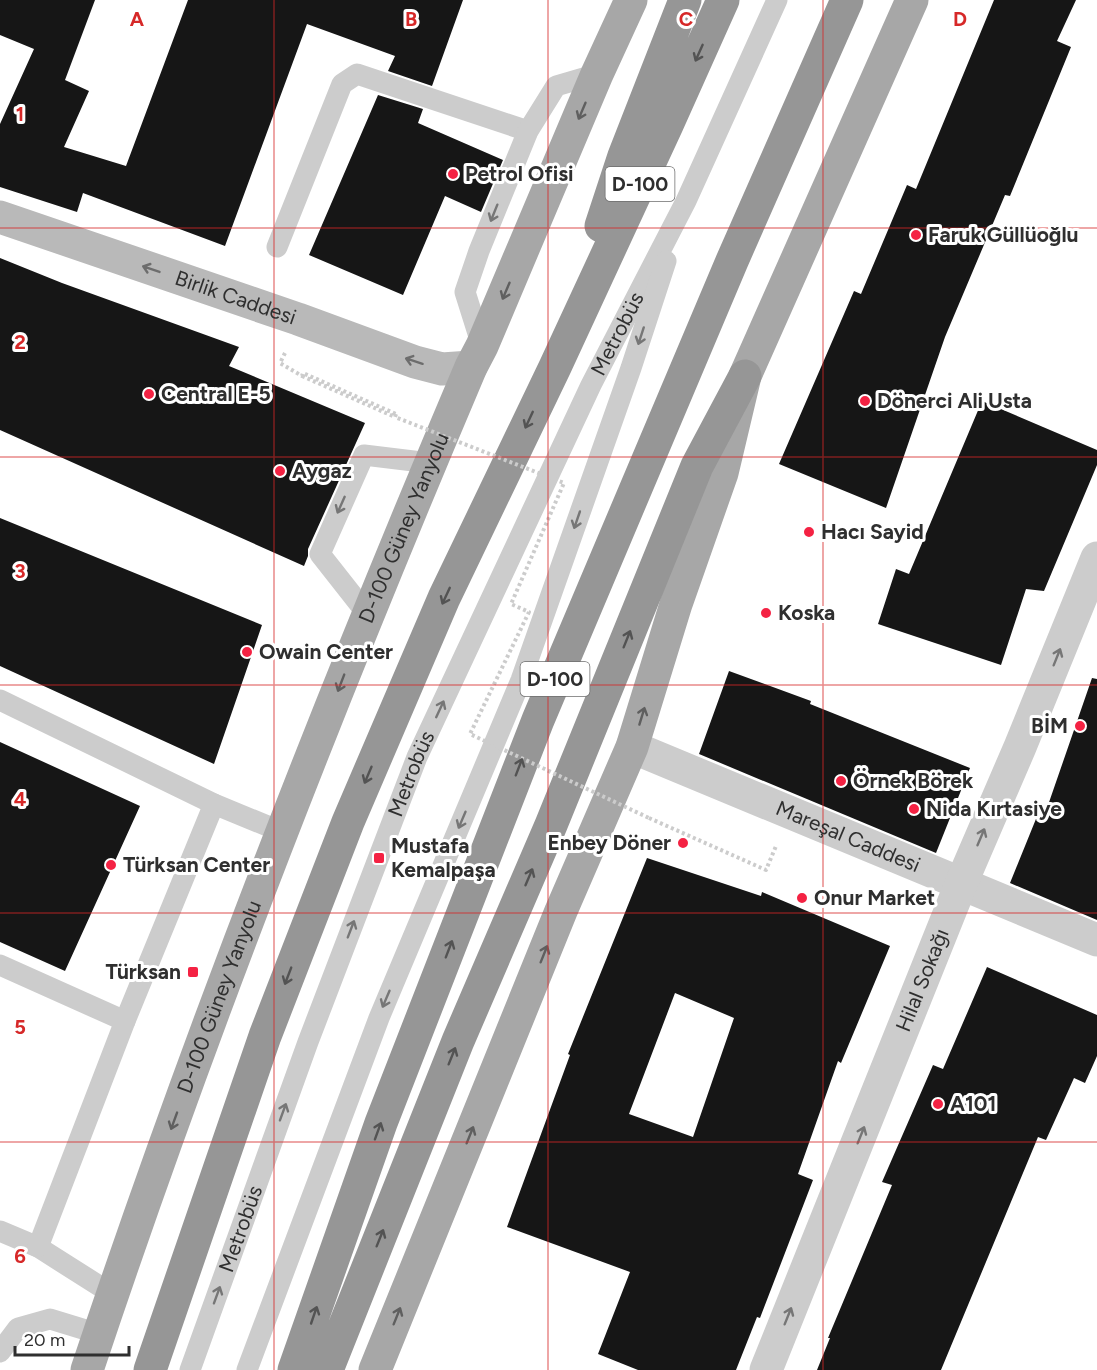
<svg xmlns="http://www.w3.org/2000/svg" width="1097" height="1370" font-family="Figtree,sans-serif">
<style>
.building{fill:#161616;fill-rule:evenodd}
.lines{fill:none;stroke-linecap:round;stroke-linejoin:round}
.path{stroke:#ccc;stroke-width:4;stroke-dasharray:3 3;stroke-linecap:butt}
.lane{stroke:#ccc;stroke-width:21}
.street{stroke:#ccc;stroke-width:33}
.secondary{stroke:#b9b9b9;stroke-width:33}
.primary{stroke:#a7a7a7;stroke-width:33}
.highway{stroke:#969696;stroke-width:33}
.path-bridge{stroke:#ccc;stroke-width:4;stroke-dasharray:3 3;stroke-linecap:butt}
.oneway{stroke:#535353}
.oneway2{stroke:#5f5f5f}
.oneway3{stroke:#767676}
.oneway4{stroke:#6d6d6d}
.grid{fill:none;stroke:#d62828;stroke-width:1.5;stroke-opacity:0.55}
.poi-dot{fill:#f42243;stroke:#fff;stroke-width:2}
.labels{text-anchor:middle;stroke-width:6;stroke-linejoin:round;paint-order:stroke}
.shield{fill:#fff;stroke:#6d6d6d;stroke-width:1.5}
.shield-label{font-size:20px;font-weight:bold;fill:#2f2f2f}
.poi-label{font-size:21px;font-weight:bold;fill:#2f2f2f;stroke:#fff;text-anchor:start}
.street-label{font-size:21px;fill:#2f2f2f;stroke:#fff}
.grid-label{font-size:20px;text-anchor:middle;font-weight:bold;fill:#d62828;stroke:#fff;stroke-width:6;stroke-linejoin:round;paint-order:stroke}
</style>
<rect width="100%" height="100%" fill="#fff"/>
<path class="building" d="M 0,0 L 95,0 L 65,80 L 89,91 L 64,147 L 126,166 L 188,0 L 463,0 L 432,86 L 388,71 L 395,56 L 307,24 L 225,246 L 83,193 L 77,212 L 0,187 L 0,124 L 34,49 L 0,35 Z
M 994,0 L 1076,0 L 1057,41 L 1071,47 L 1010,196 L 1005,195 L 945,337 L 886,508 L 779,464 L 854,291 L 861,294 L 907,185 L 916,189 Z
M 378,95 L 423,109 L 418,123 L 503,160 L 481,212 L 445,196 L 403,295 L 309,255 Z
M 0,258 L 62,283 L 239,347 L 229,366 L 365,423 L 308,549 L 308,556 L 304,566 L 0,430 Z
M 982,401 L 1097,450 L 1097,465 L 1044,591 L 1026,589 L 1001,665 L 878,624 L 896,569 L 909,574 Z
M 0,518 L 262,625 L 214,764 L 0,666 Z
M 729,671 L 811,701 L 810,704 L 970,768 L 936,853 L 699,754 Z
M 1092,678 L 1097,679 L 1097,920 L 1010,883 L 1040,809 L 1046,811 Z
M 0,742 L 140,806 L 65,971 L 0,942 Z
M 647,858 L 761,896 L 762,892 L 890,946 L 841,1063 L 838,1061 L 798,1174 L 813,1180 L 760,1318 L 757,1317 L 736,1370 L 638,1370 L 598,1354 L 630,1272 L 507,1227 L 570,1055 L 568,1054 ZM 675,993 L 734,1018 L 693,1137 L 629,1114 Z
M 987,967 L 1097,1015 L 1097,1056 L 1085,1083 L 1074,1078 L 1046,1140 L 1038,1137 L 941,1370 L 817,1370 L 830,1338 L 828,1338 L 892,1185 L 882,1182 L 933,1065 L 943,1069 Z"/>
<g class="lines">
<path class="path" d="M 285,353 L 280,363 L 302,376 L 303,373 L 396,414
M 302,376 L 395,417
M 649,818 L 766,870 L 776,846"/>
<g class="lane">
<path d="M 277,247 L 342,84 L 357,74 L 528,131"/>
<path d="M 482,346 L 465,292 L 479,251 L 528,131 L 556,86 L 597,74"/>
<path d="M 368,615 L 320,554 L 364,455 L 430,463"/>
<path d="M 0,700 L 214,804 L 282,832"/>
<path d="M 0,965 L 125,1021"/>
<path d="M 0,1231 L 38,1247 L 112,1294"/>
<path d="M 38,1247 L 125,1021 L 214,804"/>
<path d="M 0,1352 L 18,1328 L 50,1319 L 99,1334"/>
<path id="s1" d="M 190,1370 L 308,1042 L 417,757 L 591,385 L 686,201 L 777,0"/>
<path d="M 247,1370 L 379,1018 L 521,680 L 631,368 L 666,261"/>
</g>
<g class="street">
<path id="s2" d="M 632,747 L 1097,940"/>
<path id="s3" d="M 766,1370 L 961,884 L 1020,747 L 1097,558"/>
</g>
<path class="secondary" id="s4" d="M 0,217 L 298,319 L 415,362 L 442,369 L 471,367"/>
<g class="primary">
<path id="s5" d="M 87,1370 C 200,1031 331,697 471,367 L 482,346 L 597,74 L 631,0"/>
<path d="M 375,1370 L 561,911 L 632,747 L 676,604 L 722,473 L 745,376 L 912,0"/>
</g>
<path class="highway" d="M 601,226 L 624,156 L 685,0
M 150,1370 L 265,1036 L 348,822 L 444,598 L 555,367 L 667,125 L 723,0
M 294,1370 L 381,1123 L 538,720 L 732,261 L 847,0
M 327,1370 L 458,1041 L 551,825 L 697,466 L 745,376"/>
<path class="path-bridge" d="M 396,414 L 395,417 L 564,483 L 511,604 L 529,612 L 470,734 L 649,818"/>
</g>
<defs><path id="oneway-shaft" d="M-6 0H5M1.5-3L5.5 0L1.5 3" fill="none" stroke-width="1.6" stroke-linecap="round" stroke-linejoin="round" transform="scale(1.5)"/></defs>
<g class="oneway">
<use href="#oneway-shaft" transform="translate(699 53) rotate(114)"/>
<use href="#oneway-shaft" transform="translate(529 420) rotate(115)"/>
<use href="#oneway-shaft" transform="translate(446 596) rotate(115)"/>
<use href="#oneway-shaft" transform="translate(627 639) rotate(-68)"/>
<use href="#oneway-shaft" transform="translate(519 767) rotate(-69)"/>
<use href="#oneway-shaft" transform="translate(368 775) rotate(113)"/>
<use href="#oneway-shaft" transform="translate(529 877) rotate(-67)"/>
<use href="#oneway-shaft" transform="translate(449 949) rotate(-69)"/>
<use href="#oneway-shaft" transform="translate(288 976) rotate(111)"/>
<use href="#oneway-shaft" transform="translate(452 1056) rotate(-68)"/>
<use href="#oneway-shaft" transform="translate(378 1131) rotate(-70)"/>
<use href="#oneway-shaft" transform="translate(380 1238) rotate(-68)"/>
<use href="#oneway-shaft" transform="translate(314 1315) rotate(-71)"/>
</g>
<g class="oneway2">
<use href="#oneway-shaft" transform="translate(582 111) rotate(113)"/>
<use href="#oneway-shaft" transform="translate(506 291) rotate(113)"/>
<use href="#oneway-shaft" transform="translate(341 683) rotate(111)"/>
<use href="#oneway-shaft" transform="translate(642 716) rotate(-73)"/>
<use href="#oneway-shaft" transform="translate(544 954) rotate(-68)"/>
<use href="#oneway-shaft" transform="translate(174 1121) rotate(110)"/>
<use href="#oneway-shaft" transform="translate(470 1135) rotate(-68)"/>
<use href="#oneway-shaft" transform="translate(397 1316) rotate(-68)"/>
</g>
<g class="oneway3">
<use href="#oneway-shaft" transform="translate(494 213) rotate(112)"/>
<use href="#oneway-shaft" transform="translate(641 336) rotate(108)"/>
<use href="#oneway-shaft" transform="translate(341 505) rotate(114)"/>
<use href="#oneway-shaft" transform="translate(577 520) rotate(109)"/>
<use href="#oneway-shaft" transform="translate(1057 657) rotate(-68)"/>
<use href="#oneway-shaft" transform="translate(440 709) rotate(-65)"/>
<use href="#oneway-shaft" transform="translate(462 820) rotate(113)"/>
<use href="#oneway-shaft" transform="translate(981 837) rotate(-67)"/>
<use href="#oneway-shaft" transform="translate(351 929) rotate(-69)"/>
<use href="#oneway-shaft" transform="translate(386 999) rotate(113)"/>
<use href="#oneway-shaft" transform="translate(283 1112) rotate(-70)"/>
<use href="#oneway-shaft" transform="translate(861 1135) rotate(-68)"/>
<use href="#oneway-shaft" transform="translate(217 1295) rotate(-70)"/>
<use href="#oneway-shaft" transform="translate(788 1316) rotate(-68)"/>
</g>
<g class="oneway4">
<use href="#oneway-shaft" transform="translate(151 269) rotate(-161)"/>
<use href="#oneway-shaft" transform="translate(414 361) rotate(-162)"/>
</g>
<path class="grid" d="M 274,0 L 274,1370M 548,0 L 548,1370M 823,0 L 823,1370M 0,228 L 1097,228M 0,457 L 1097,457M 0,685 L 1097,685M 0,913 L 1097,913M 0,1142 L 1097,1142"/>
<g class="poi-dot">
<circle cx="453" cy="174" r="6"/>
<circle cx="916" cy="235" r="6"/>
<circle cx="149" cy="394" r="6"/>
<circle cx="865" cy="401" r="6"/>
<circle cx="280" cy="471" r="6"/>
<circle cx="809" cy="532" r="6"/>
<circle cx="766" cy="613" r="6"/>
<circle cx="247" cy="652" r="6"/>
<circle cx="1080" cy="726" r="6"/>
<circle cx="841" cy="781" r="6"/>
<circle cx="914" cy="809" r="6"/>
<circle cx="683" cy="843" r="6"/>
<rect x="373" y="852" width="12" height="12" rx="3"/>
<circle cx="111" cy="865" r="6"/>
<circle cx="802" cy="898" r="6"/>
<rect x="187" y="966" width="12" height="12" rx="3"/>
<circle cx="938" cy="1104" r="6"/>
</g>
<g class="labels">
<g class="shield">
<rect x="605.5" y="167" width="69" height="34" rx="4.5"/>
<rect x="520.5" y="662" width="69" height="34" rx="4.5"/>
</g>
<g class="shield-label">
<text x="640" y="191">D-100</text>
<text x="555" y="686">D-100</text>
</g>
<g class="poi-label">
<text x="465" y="181">Petrol Ofisi</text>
<text x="928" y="242">Faruk Güllüoğlu</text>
<text x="161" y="401">Central E-5</text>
<text x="877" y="408">Dönerci Ali Usta</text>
<text x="292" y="478">Aygaz</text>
<text x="821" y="539">Hacı Sayid</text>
<text x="778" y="620">Koska</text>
<text x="259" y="659">Owain Center</text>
<text x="1068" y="733" text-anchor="end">BİM</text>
<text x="853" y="788">Örnek Börek</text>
<text x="926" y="816">Nida Kırtasiye</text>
<text x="671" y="850" text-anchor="end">Enbey Döner</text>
<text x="391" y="853">Mustafa<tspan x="391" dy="24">Kemalpaşa</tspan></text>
<text x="123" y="872">Türksan Center</text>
<text x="814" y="905">Onur Market</text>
<text x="181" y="979" text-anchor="end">Türksan</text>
<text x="950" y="1111">A101</text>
</g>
<g class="street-label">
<text dy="7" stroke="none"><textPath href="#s4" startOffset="249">Birlik Caddesi</textPath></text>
<text dy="7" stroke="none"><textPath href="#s1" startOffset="1122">Metrobüs</textPath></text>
<text dy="7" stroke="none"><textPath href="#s5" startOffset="900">D-100 Güney Yanyolu</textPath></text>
<text dy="7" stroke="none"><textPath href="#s1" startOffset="636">Metrobüs</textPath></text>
<text dy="7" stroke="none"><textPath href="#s2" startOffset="234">Mareşal Caddesi</textPath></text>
<text dy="7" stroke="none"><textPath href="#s3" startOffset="420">Hilal Sokağı</textPath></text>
<text dy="7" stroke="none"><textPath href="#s5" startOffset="396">D-100 Güney Yanyolu</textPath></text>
<text dy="7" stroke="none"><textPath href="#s1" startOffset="150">Metrobüs</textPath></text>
</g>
</g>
<g class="grid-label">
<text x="137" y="26">A</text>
<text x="411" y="26">B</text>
<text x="686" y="26">C</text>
<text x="960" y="26">D</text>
<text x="20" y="121">1</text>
<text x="20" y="349">2</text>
<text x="20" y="578">3</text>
<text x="20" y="806">4</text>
<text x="20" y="1034">5</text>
<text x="20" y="1263">6</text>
</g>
<path d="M15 1346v9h114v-9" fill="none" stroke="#2f2f2f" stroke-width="3"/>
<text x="24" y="1346" font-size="18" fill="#2f2f2f" stroke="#ffffff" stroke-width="4.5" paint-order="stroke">20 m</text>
</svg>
